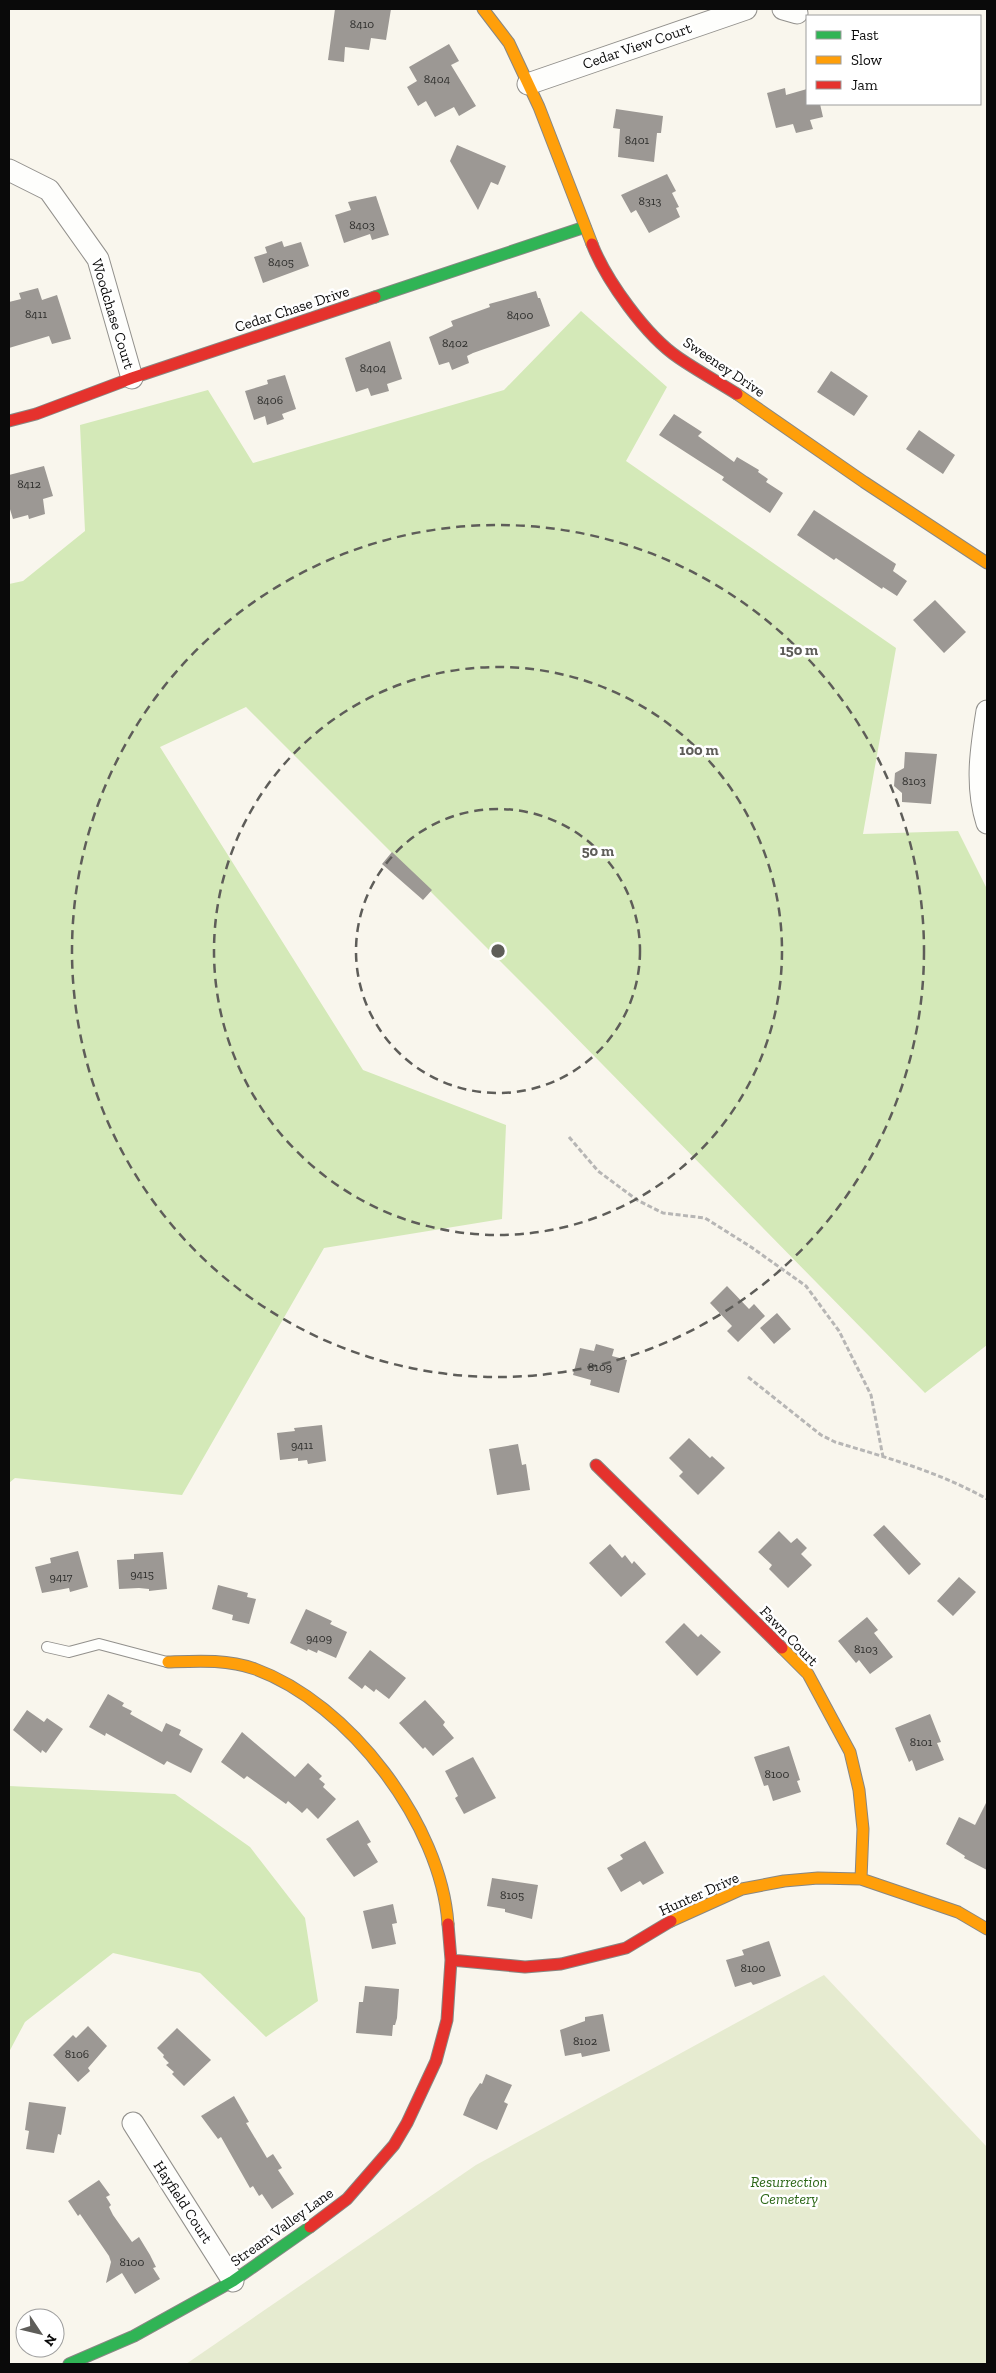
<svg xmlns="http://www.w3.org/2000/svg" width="996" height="2373" font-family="'Zilla Slab',serif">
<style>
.forest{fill:#d4e9b8}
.cemetery{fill:#e6ebd0}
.building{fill:#9c9894}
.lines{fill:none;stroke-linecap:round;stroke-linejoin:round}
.lane-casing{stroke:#92908c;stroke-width:12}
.street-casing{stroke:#92908c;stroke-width:23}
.fast-casing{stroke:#888783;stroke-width:13}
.slow-casing{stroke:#888783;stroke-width:13}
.jam-casing{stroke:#888783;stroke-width:13}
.path{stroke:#b7b6b5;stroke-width:3;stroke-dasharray:5 2.5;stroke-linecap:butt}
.lane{stroke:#fefefc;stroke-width:10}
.street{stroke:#fefefc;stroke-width:21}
.fast{stroke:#30b455;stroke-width:11}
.slow{stroke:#ff9f0a;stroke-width:11}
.jam{stroke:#e5322d;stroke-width:11}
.ring{fill:none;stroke:#5e5d59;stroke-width:2.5;stroke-dasharray:9 6}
.labels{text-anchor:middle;stroke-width:5;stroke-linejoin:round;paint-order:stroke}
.number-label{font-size:12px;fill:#2e2e2c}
.street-label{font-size:15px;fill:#0a0a0a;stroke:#fff}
.park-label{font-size:15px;font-style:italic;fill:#2b6616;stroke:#fff}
.centre{fill:#5e5d59;stroke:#fff;stroke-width:2.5}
.ring-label{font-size:15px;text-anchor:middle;font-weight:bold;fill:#5e5d59;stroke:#fff;stroke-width:5;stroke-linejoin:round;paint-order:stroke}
</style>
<rect width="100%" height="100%" fill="#f9f6ed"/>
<path class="forest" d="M 581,311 L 667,387 L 626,461 L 896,648 L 863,834 L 958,831 L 987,889 L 987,1345 L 925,1393 L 549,1010 L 246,707 L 160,747 L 363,1070 L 506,1125 L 502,1219 L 324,1248 L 182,1495 L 15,1478 L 9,1483 L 9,584 L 23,581 L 85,531 L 80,425 L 208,390 L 253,463 L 504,390 Z
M 9,1786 L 175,1794 L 250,1847 L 305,1918 L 318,2001 L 266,2037 L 200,1973 L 113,1953 L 25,2022 L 9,2052 Z"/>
<path class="cemetery" d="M 824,1975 L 987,2147 L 987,2364 L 186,2364 L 476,2165 Z"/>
<path class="building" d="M 335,9 L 391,9 L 386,40 L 371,38 L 369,50 L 345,47 L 344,62 L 328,60 Z
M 449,44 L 459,61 L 451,65 L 476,106 L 459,116 L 454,107 L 435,117 L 426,101 L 418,106 L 407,87 L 417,81 L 409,67 Z
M 785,88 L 786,95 L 807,89 L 807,104 L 820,104 L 823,117 L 810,120 L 813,129 L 796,133 L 793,124 L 776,128 L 767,93 Z
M 616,109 L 663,116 L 661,133 L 657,133 L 654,162 L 618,157 L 620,129 L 613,128 Z
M 457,145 L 506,166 L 498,185 L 491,182 L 478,210 L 450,161 Z
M 667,174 L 676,191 L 672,193 L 679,207 L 676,208 L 680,217 L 649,233 L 636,210 L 631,213 L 621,195 Z
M 376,196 L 389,235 L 372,240 L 370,234 L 344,243 L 335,215 L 351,210 L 348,202 Z
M 282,241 L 284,247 L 301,242 L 309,266 L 263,283 L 254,257 L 267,253 L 265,247 Z
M 38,288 L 42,300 L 57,295 L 71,339 L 52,344 L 49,336 L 9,348 L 9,302 L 21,299 L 19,293 Z
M 536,291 L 538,298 L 540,298 L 550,326 L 473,353 L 467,356 L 469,363 L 452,370 L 449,362 L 439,365 L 429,337 L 453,326 L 451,321 L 490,307 L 489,304 Z
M 390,341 L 402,379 L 387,384 L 389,391 L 371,396 L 368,388 L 356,392 L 345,358 Z
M 831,371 L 868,396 L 854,416 L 817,392 Z
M 285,375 L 296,409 L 282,414 L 284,419 L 267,425 L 265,416 L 254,420 L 245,391 L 268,384 L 267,380 Z
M 674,414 L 702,432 L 698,436 L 734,462 L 737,457 L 759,470 L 758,472 L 768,479 L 766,482 L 783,493 L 770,513 L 722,480 L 724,477 L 659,435 Z
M 919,430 L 955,455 L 943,474 L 906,449 Z
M 44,466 L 53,496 L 43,499 L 45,514 L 29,519 L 28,515 L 13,519 L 9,506 L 9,475 Z
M 814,510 L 896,564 L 893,571 L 907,581 L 897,596 L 883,587 L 882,589 L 836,558 L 834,560 L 797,535 Z
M 935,600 L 966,632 L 944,653 L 913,620 Z
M 905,752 L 937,754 L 931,804 L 902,802 L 902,793 L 894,786 L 895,773 L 904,768 Z
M 392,852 L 432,890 L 423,900 L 382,864 Z
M 727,1286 L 749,1309 L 754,1304 L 765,1316 L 738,1342 L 727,1331 L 732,1326 L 710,1303 Z
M 777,1313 L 791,1329 L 774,1344 L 760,1328 Z
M 596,1344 L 614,1349 L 612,1356 L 627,1360 L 619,1393 L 590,1385 L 591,1380 L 573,1375 L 580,1348 L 594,1351 Z
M 322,1425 L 326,1461 L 308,1464 L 307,1460 L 298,1461 L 298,1458 L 280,1460 L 277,1433 L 295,1431 L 294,1428 Z
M 689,1438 L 710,1458 L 712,1456 L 725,1468 L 698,1495 L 679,1476 L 683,1472 L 669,1458 Z
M 518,1444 L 522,1465 L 526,1464 L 530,1490 L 497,1495 L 489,1449 Z
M 884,1525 L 921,1564 L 909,1575 L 873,1535 Z
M 779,1531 L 791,1543 L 797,1538 L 807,1548 L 801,1554 L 812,1565 L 788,1588 L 769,1569 L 772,1565 L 758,1552 Z
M 610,1544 L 622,1558 L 625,1555 L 632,1564 L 634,1561 L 646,1574 L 621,1597 L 589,1563 Z
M 78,1551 L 88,1587 L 70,1592 L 69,1588 L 42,1593 L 35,1567 L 51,1563 L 50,1558 Z
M 163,1552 L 167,1589 L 149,1591 L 149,1589 L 139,1588 L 119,1589 L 117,1560 L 134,1559 L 134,1554 Z
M 959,1577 L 976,1592 L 953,1616 L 937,1601 Z
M 218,1585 L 248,1593 L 247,1597 L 256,1599 L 249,1624 L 232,1620 L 233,1615 L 212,1609 Z
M 306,1609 L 332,1621 L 330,1624 L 347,1632 L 336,1658 L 318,1650 L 317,1653 L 308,1649 L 307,1651 L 290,1643 Z
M 867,1617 L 878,1630 L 874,1633 L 893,1657 L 870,1674 L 859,1660 L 856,1663 L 838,1641 Z
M 684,1623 L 698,1637 L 701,1634 L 721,1652 L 697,1676 L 665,1642 Z
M 370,1650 L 406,1678 L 389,1699 L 376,1689 L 374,1692 L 365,1685 L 362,1689 L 348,1678 Z
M 108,1694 L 124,1703 L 122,1706 L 132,1711 L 130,1714 L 162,1732 L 166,1723 L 181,1730 L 179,1735 L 203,1749 L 191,1773 L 167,1761 L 164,1765 L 106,1733 L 105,1736 L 89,1727 Z
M 425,1700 L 445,1722 L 443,1725 L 454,1738 L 433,1756 L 425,1747 L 423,1749 L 399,1723 Z
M 27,1710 L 44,1722 L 47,1718 L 63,1729 L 46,1753 L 42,1750 L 41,1753 L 13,1730 Z
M 930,1714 L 941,1742 L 937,1743 L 944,1760 L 916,1771 L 912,1760 L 909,1762 L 895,1728 Z
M 242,1732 L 295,1777 L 308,1763 L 322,1776 L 319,1779 L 325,1784 L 323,1787 L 336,1799 L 318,1819 L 307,1808 L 302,1813 L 288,1801 L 286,1804 L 247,1776 L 244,1779 L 221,1762 Z
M 789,1746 L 800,1780 L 797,1781 L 801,1792 L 773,1801 L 768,1785 L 764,1786 L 754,1757 Z
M 473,1757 L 496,1798 L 464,1814 L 455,1798 L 458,1796 L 445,1771 Z
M 987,1801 L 987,1870 L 964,1858 L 965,1856 L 946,1844 L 959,1817 L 975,1825 Z
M 358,1820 L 371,1842 L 367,1844 L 378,1862 L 354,1877 L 326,1839 Z
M 645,1841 L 664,1873 L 643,1885 L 640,1881 L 621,1892 L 607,1868 L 623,1859 L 620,1855 Z
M 492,1878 L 538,1885 L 532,1919 L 505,1912 L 505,1909 L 487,1906 Z
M 393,1904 L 397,1923 L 392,1924 L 396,1944 L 372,1949 L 363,1911 Z
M 769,1941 L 781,1976 L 753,1985 L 751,1982 L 735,1987 L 726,1960 L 744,1955 L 742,1950 Z
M 365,1986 L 399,1989 L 397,2018 L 395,2025 L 393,2025 L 392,2036 L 356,2033 L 359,2002 L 363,2002 Z
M 603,2014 L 610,2051 L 582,2057 L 581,2053 L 565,2056 L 560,2030 L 585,2021 L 585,2017 Z
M 88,2026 L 107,2046 L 88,2068 L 90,2071 L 78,2082 L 53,2055 L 73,2035 L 76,2038 Z
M 177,2028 L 211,2060 L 184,2086 L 172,2074 L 174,2072 L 166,2065 L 169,2063 L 163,2057 L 164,2055 L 157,2048 Z
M 486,2074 L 512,2085 L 504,2102 L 508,2104 L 497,2130 L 463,2115 L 470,2098 L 480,2083 L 482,2084 Z
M 234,2096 L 249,2122 L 246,2123 L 267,2158 L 273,2154 L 282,2168 L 278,2170 L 294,2194 L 272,2209 L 262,2194 L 259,2196 L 253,2186 L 250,2188 L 221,2137 L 218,2139 L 201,2116 Z
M 29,2102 L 66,2107 L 61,2135 L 58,2134 L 54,2153 L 26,2149 L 29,2131 L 25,2130 Z
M 99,2180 L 110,2195 L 106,2197 L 111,2205 L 109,2207 L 113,2215 L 132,2242 L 139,2237 L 150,2255 L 156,2267 L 153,2268 L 160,2279 L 135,2294 L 122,2273 L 106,2283 L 111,2262 L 109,2256 L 80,2214 L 78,2216 L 68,2201 Z"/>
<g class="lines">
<defs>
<path id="lane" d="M 47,1647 L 69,1652 L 99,1644 L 167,1662"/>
<path id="street" d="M 783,9 L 797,13
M 528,84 L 746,9
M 9,170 L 49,190 L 98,259 L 132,378
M 987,711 C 981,748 975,786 987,823
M 133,2123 L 233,2281"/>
<path id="fast" d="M 375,297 L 585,227
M 69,2364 L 134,2336 L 233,2281 L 310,2227"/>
<path id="slow" d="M 483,9 L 509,43 L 539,107 L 592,244
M 737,394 L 864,482 L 987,563
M 782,1648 L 808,1674 L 850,1752 L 859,1790 L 863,1829 L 861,1879
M 168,1662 C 197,1661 227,1659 255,1669 C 349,1703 441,1824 448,1924
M 671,1921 L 742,1889 L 784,1881 L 818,1878 L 861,1879 L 958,1912 L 987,1929"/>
<path id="jam" d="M 592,244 C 606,280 646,336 679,358 C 698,371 718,382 737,394
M 9,421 L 36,414 L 132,378 L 375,297
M 596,1465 L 782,1648
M 451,1960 L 525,1967 L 561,1964 L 626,1948 L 671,1921
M 310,2227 L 347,2199 L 394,2145 L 407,2123 L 436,2061 L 447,2020 L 451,1960 L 448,1924"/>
</defs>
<use href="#lane" class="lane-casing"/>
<use href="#street" class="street-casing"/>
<use href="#fast" class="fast-casing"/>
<use href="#slow" class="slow-casing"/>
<use href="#jam" class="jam-casing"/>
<path class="path" d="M 569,1137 L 598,1171 L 637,1200 L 663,1213 L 705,1218 L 751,1247 L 806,1286 L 839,1331 L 871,1395 L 883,1457
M 748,1377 L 821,1435 L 835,1442 C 888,1458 939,1472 987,1499"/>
<use href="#lane" class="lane"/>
<use href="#street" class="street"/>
<use href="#fast" class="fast"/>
<use href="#slow" class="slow"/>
<use href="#jam" class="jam"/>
</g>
<g class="ring">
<circle cx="498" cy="951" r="142"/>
<circle cx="498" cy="951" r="284"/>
<circle cx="498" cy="951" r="426"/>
</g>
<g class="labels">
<g class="number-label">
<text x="362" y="28">8410</text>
<text x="437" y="83">8404</text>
<text x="637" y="144">8401</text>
<text x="650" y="205">8313</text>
<text x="362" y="229">8403</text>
<text x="281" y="266">8405</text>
<text x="36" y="318">8411</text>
<text x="520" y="319">8400</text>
<text x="455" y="347">8402</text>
<text x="373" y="372">8404</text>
<text x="270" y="404">8406</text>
<text x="29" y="488">8412</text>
<text x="914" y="785">8103</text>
<text x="600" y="1371">8109</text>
<text x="302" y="1449">9411</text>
<text x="142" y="1578">9415</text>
<text x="61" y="1581">9417</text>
<text x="319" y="1642">9409</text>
<text x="866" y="1653">8103</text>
<text x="921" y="1746">8101</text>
<text x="777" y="1778">8100</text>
<text x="512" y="1899">8105</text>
<text x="753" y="1972">8100</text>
<text x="585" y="2045">8102</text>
<text x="77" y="2058">8106</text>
<text x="132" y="2266">8100</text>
</g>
<g class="street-label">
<text transform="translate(637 46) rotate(-19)" y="5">Cedar View Court</text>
<text transform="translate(292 309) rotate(-18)" y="5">Cedar Chase Drive</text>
<text transform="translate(113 314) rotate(73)" y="5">Woodchase Court</text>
<text transform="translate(724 367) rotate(34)" y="5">Sweeney Drive</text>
<text transform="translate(789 1636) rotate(46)" y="5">Fawn Court</text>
<text transform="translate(699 1894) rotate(-24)" y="5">Hunter Drive</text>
<text transform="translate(183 2202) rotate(57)" y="5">Hayfield Court</text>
<text transform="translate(282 2227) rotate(-36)" y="5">Stream Valley Lane</text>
</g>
<g class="park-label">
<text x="789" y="2187">Resurrection<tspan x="789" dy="17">Cemetery</tspan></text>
</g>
</g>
<circle cx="498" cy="951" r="8" class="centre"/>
<g class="ring-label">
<text x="799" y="655">150 m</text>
<text x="699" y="755">100 m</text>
<text x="598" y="856">50 m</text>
</g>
<rect width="996" height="2373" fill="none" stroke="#0a0a0a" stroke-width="20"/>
<rect x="806" y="15" width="175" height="90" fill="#ffffff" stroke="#9d9d9d"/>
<rect x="816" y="31" width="25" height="8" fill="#30b455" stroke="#9d9d9d"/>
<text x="851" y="40" font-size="15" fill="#0a0a0a">Fast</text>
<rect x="816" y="56" width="25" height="8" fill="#ff9f0a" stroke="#9d9d9d"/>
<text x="851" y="65" font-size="15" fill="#0a0a0a">Slow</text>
<rect x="816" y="81" width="25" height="8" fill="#e5322d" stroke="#9d9d9d"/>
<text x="851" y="90" font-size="15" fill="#0a0a0a">Jam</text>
<g transform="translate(40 2333) rotate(125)"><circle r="24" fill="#ffffff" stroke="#9d9d9d"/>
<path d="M0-4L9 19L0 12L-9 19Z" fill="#5e5d59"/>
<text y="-8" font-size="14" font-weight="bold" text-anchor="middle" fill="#0a0a0a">N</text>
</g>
</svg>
